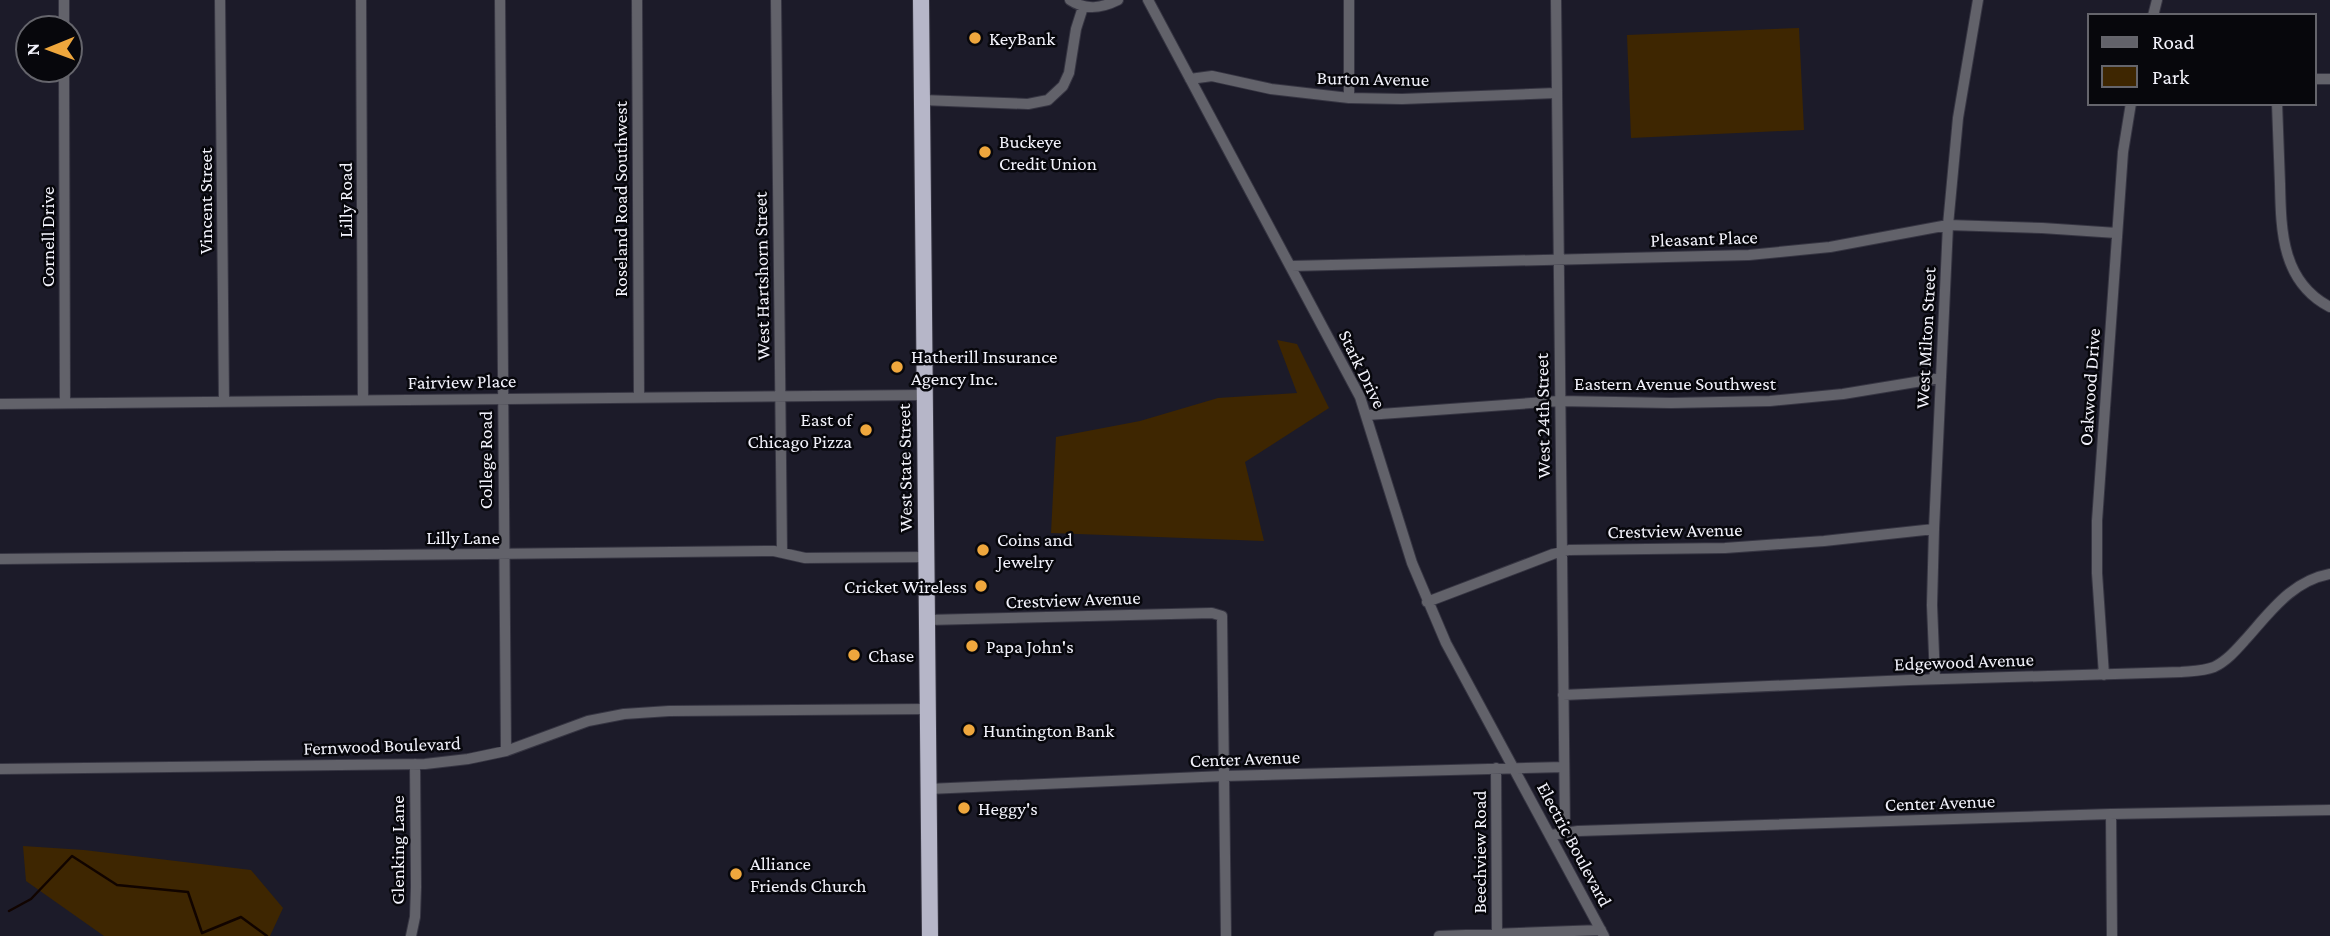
<svg xmlns="http://www.w3.org/2000/svg" width="2330" height="936" font-family="'Crimson Pro',serif">
<style>
.green{fill:#3e2601}
.lines{fill:none;stroke-linecap:round;stroke-linejoin:round}
.stream{stroke:#110400;stroke-width:2.5}
.minor-casing{stroke:#363542;stroke-width:12}
.trunk-casing{stroke:#363542;stroke-width:18}
.minor{stroke:#62626a;stroke-width:10}
.trunk{stroke:#b6b6c8;stroke-width:16}
.poi-dot{fill:#efa73d;stroke:#07070c;stroke-width:2.5}
.labels{text-anchor:middle;stroke-width:5;stroke-linejoin:round;paint-order:stroke}
.poi-label{font-size:19px;fill:#f2f2fb;stroke:#07070c;text-anchor:start}
.street-label{font-size:19px;fill:#f2f2fb;stroke:#07070c}
</style>
<rect width="100%" height="100%" fill="#1c1b29"/>
<path class="green" d="M 1799,28 L 1804,130 L 1631,138 L 1627,35 Z
M 1277,340 L 1297,344 L 1329,408 L 1245,462 L 1264,541 L 1051,533 L 1056,437 L 1140,421 L 1218,398 L 1297,393 Z
M 23,846 L 84,850 L 251,870 L 283,908 L 270,936 L 104,936 L 26,881 Z"/>
<g class="lines">
<path class="stream" d="M 9,911 L 31,899 L 72,856 L 117,885 L 188,892 L 202,933 L 241,917 L 267,936"/>
<defs>
<path id="minor" d="M 64,0 L 64,28
M 220,0 L 224,402
M 361,0 L 363,400
M 500,0 L 506,751
M 637,0 L 639,397
M 776,0 L 782,552
M 1070,0 C 1086,11 1102,8 1118,0
M 1148,0 L 1360,397 L 1412,563 L 1446,643 L 1604,936
M 1349,0 L 1349,98
M 1556,0 L 1565,832
M 2153,16 L 2157,0
M 64,70 L 65,403
M 1190,79 L 1212,76 L 1271,89 L 1349,98 L 1402,99 L 1556,93
M 2314,79 L 2330,79
M 922,100 L 1028,104 L 1048,100 L 1063,86 L 1069,73 L 1076,29 L 1083,7
M 2277,103 C 2278,130 2279,157 2280,184 C 2281,232 2282,282 2330,307
M 1291,266 L 1749,255 L 1830,247 L 1948,225 L 2042,228 L 2117,233
M 0,404 L 924,395
M 1367,415 L 1559,401 L 1671,403 L 1770,401 L 1843,394 L 1940,378
M 0,559 L 774,551 L 805,558 L 926,557
M 1427,602 L 1553,554 L 1569,550 L 1725,548 L 1824,541 L 1934,529
M 927,620 L 1212,613 L 1222,616 L 1226,936
M 2104,675 L 2097,573 L 2097,521 L 2123,152 L 2131,103
M 1935,679 L 1932,605 L 1934,529 L 1948,225 L 1958,118 L 1978,0
M 1563,695 L 1910,680 L 2181,672 C 2192,671 2204,671 2214,667 C 2227,661 2237,649 2246,639 C 2271,611 2292,581 2330,574
M 1496,768 L 1497,936
M 0,769 L 425,764 L 468,759 L 506,751 L 588,721 L 624,714 L 669,711 L 927,709
M 928,789 L 1224,776 L 1564,767
M 2111,814 L 2112,936
M 1551,835 L 1578,831 L 2111,814 L 2330,810
M 411,936 L 415,917 L 416,887 L 415,764
M 1439,936 L 1601,930"/>
<path id="trunk" d="M 921,0 L 930,936"/>
</defs>
<use href="#minor" class="minor-casing"/>
<use href="#trunk" class="trunk-casing"/>
<use href="#minor" class="minor"/>
<use href="#trunk" class="trunk"/>
</g>
<g class="poi-dot">
<circle cx="975" cy="38" r="7"/>
<circle cx="985" cy="152" r="7"/>
<circle cx="897" cy="367" r="7"/>
<circle cx="866" cy="430" r="7"/>
<circle cx="983" cy="550" r="7"/>
<circle cx="981" cy="586" r="7"/>
<circle cx="972" cy="646" r="7"/>
<circle cx="854" cy="655" r="7"/>
<circle cx="969" cy="730" r="7"/>
<circle cx="964" cy="808" r="7"/>
<circle cx="736" cy="874" r="7"/>
</g>
<g class="labels">
<g class="poi-label">
<text x="989" y="45">KeyBank</text>
<text x="999" y="148">Buckeye<tspan x="999" dy="22">Credit Union</tspan></text>
<text x="911" y="363">Hatherill Insurance<tspan x="911" dy="22">Agency Inc.</tspan></text>
<text x="852" y="426" text-anchor="end">East of<tspan x="852" dy="22">Chicago Pizza</tspan></text>
<text x="997" y="546">Coins and<tspan x="997" dy="22">Jewelry</tspan></text>
<text x="967" y="593" text-anchor="end">Cricket Wireless</text>
<text x="986" y="653">Papa John's</text>
<text x="868" y="662">Chase</text>
<text x="983" y="737">Huntington Bank</text>
<text x="978" y="815">Heggy's</text>
<text x="750" y="870">Alliance<tspan x="750" dy="22">Friends Church</tspan></text>
</g>
<g class="street-label">
<text transform="translate(1373 78) rotate(1)" y="7">Burton Avenue</text>
<text transform="translate(620 199) rotate(-90)" y="7">Roseland Road Southwest</text>
<text transform="translate(345 200) rotate(-90)" y="7">Lilly Road</text>
<text transform="translate(205 201) rotate(-90)" y="7">Vincent Street</text>
<text transform="translate(47 237) rotate(-90)" y="7">Cornell Drive</text>
<text transform="translate(1704 238) rotate(-2)" y="7">Pleasant Place</text>
<text transform="translate(761 276) rotate(-91)" y="7">West Hartshorn Street</text>
<text transform="translate(1925 338) rotate(-87)" y="7">West Milton Street</text>
<text transform="translate(1363 369) rotate(64)" y="7">Stark Drive</text>
<text transform="translate(462 381) rotate(-1)" y="7">Fairview Place</text>
<text x="1675" y="390">Eastern Avenue Southwest</text>
<text transform="translate(2089 387) rotate(-86)" y="7">Oakwood Drive</text>
<text transform="translate(1542 416) rotate(-91)" y="7">West 24th Street</text>
<text transform="translate(485 460) rotate(-90)" y="7">College Road</text>
<text transform="translate(904 468) rotate(-91)" y="7">West State Street</text>
<text transform="translate(1675 530) rotate(-1)" y="7">Crestview Avenue</text>
<text x="463" y="544">Lilly Lane</text>
<text transform="translate(1073 599) rotate(-2)" y="7">Crestview Avenue</text>
<text transform="translate(1964 661) rotate(-2)" y="7">Edgewood Avenue</text>
<text transform="translate(382 745) rotate(-2)" y="7">Fernwood Boulevard</text>
<text transform="translate(1245 758) rotate(-2)" y="7">Center Avenue</text>
<text transform="translate(1940 802) rotate(-2)" y="7">Center Avenue</text>
<text transform="translate(1575 844) rotate(62)" y="7">Electric Boulevard</text>
<text transform="translate(397 850) rotate(-90)" y="7">Glenking Lane</text>
<text transform="translate(1479 852) rotate(-90)" y="7">Beechview Road</text>
</g>
</g>
<rect x="2088" y="14" width="228" height="91" fill="#07070c" stroke="#65656c" stroke-width="2"/>
<rect x="2102" y="37" width="35" height="10" fill="#62626a" stroke="#65656c" stroke-width="2"/>
<text x="2152" y="49" font-size="21" fill="#f2f2fb">Road</text>
<rect x="2102" y="66" width="35" height="21" fill="#3e2601" stroke="#65656c" stroke-width="2"/>
<text x="2152" y="84" font-size="21" fill="#f2f2fb">Park</text>
<g transform="translate(49 49) rotate(269)"><circle r="33" fill="#07070c" stroke="#65656c" stroke-width="2"/>
<path d="M0-5L12 26L0 18L-12 26Z" fill="#efa73d"/>
<text y="-10" font-size="19" font-weight="bold" text-anchor="middle" fill="#f2f2fb">N</text>
</g>
</svg>
